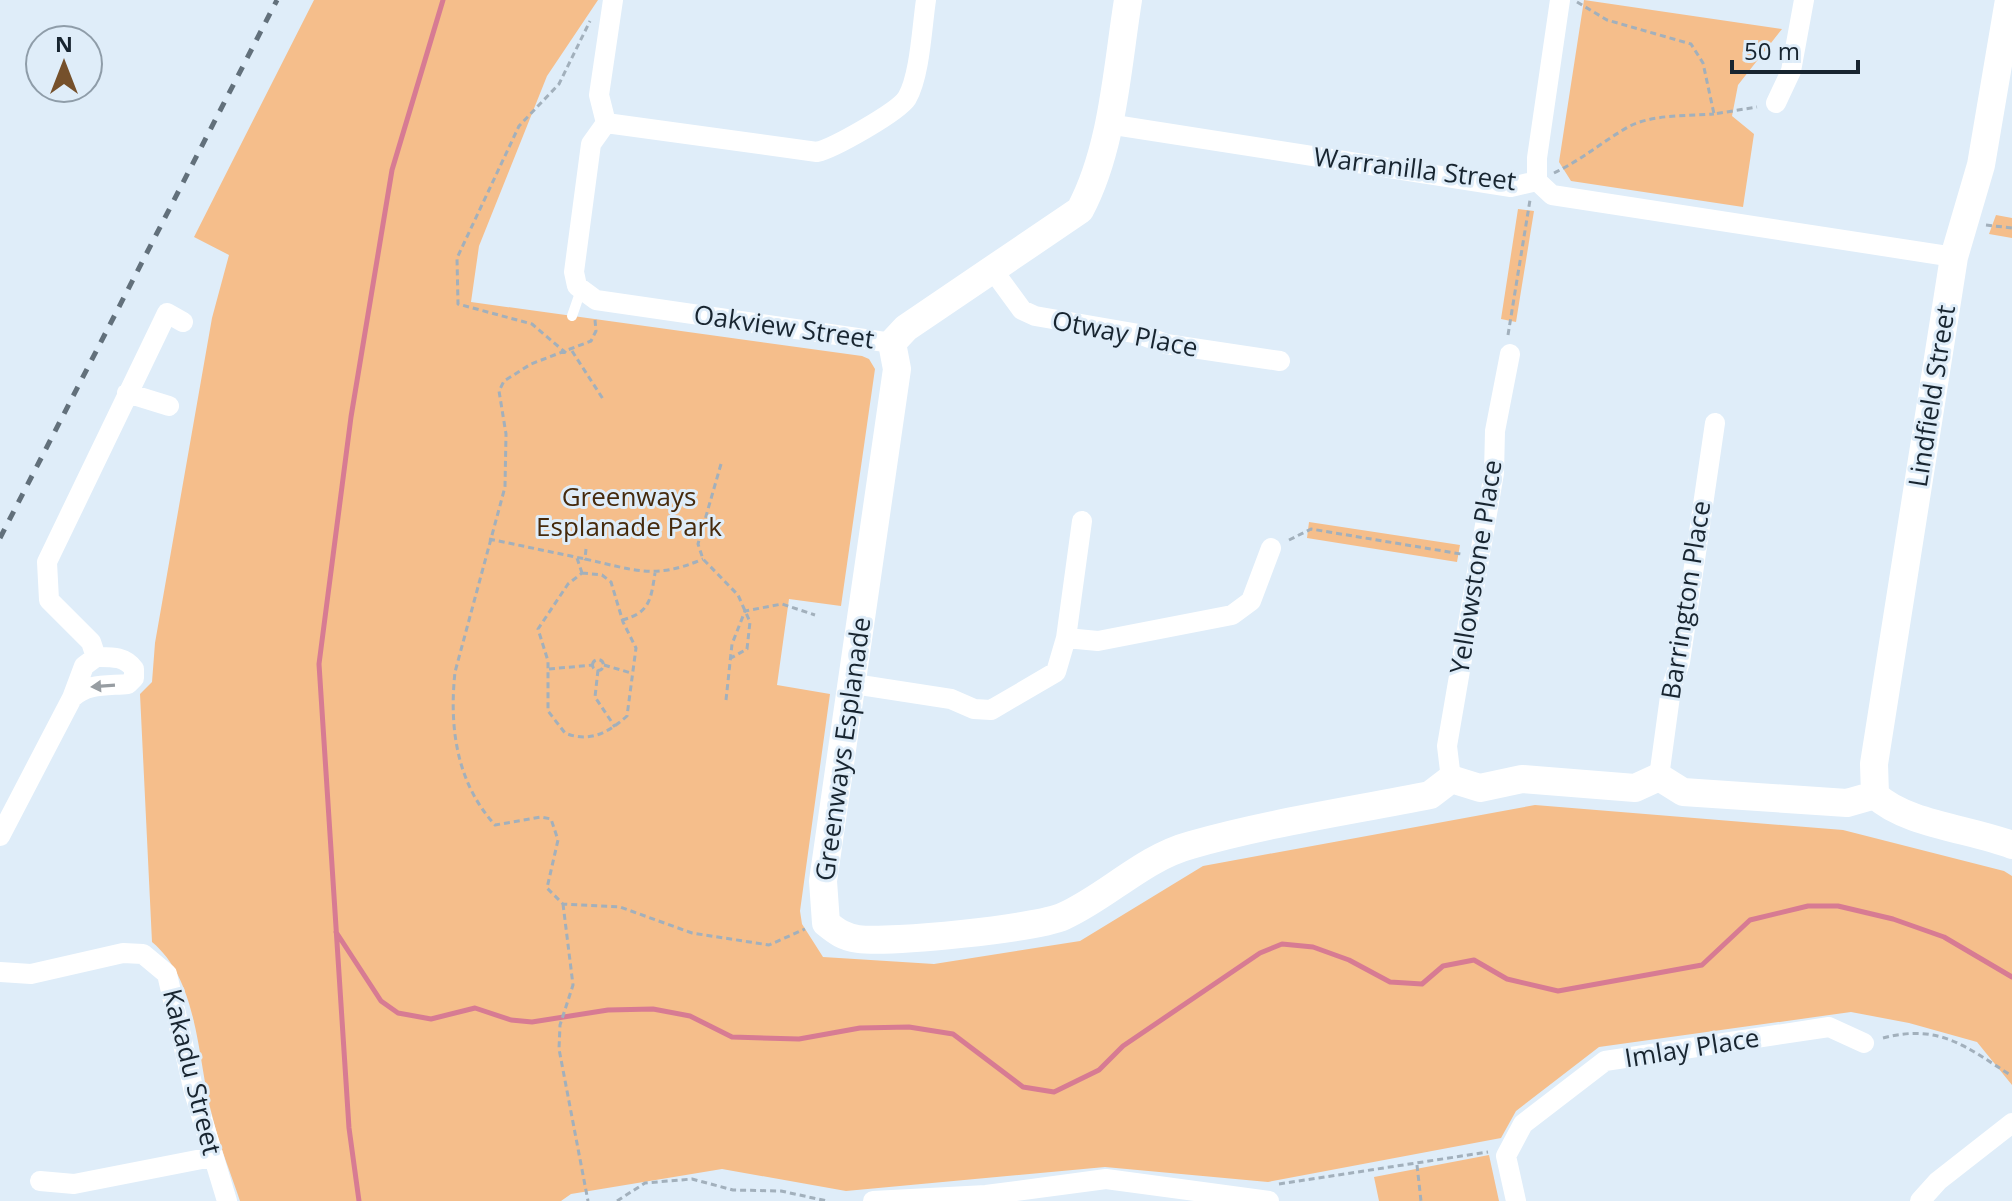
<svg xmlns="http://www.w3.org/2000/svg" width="2012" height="1201" font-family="'Open Sans',sans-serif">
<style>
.green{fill:#f5be8b}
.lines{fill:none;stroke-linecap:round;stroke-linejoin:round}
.stream{stroke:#d77b93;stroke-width:5}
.path{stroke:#a2b0bc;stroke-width:3;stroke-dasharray:6 4;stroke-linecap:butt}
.lane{stroke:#fff;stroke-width:10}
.street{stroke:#fff;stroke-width:20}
.secondary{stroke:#fff;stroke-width:28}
.rail{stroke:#62707b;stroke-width:5;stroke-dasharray:10 10;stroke-linecap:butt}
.oneway{fill:#979da2}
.labels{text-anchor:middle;stroke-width:6;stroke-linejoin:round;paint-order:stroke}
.street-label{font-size:26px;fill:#182530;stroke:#dfedf9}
.park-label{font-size:26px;fill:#462a0c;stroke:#dfedf9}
</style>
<rect width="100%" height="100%" fill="#dfedf9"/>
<path class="green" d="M 314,0 L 598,0 L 547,76 L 479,246 L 471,302 L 862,356 L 869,359 L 875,369 L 841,606 L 789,599 L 777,685 L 830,694 L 800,911 L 802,924 L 823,957 L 934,964 L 1080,941 L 1203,866 L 1535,805 L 1843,830 L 2004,871 L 2012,876 L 2012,1085 L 1977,1042 L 1909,1023 L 1851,1012 L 1599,1047 L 1516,1111 L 1501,1138 L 1268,1182 L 1105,1167 L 846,1191 L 722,1169 L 571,1194 L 561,1201 L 240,1201 C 231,1174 220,1147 213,1119 C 197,1062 200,982 152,942 L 140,694 L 152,682 L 155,643 L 212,318 L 229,255 L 194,237 Z
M 1584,0 L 1782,29 L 1738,85 L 1732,116 L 1754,134 L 1743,207 L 1571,181 L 1559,162 Z
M 1518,209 L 1534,211 L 1516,322 L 1501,319 Z
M 1996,215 L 2012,218 L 2012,238 L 1989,234 Z
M 1309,522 L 1460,545 L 1457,562 L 1307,538 Z
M 1489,1155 L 1499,1201 L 1379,1201 L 1374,1177 Z"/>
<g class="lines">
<path class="stream" d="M 336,932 L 381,1001 L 398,1013 L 431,1019 L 475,1008 L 511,1020 L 532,1022 L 608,1010 L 653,1009 L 690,1016 L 732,1037 L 799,1039 L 860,1028 L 909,1027 L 953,1034 L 1023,1087 L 1054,1092 L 1099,1070 L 1123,1046 L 1260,953 L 1282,944 L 1313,947 L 1349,960 L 1390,982 L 1422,984 L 1443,966 L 1474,960 L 1507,979 L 1558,991 L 1702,965 L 1750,920 L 1808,906 L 1838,906 L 1893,919 L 1944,937 L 2012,977
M 359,1201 L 349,1128 L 319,664 L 351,417 L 392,170 L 443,0"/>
<path class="path" d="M 1577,2 L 1607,20 L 1691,44 L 1703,63 L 1714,114 L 1757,107
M 1554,173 C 1583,159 1602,142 1628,127 C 1652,114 1688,116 1714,114
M 1986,225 L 2012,228
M 595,320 L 596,331 L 591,341 L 531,364 L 504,381 L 499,391 L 506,434 L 505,487 L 455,672 C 449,729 457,783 495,825 L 541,817 L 551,819 L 558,840 L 547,888 L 563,904 L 620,907 L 692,933 L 769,945 L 805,929
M 1508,335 L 1530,200
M 572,351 L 603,399
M 566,353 L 532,324 L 458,304 L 457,258 L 519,126 L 559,84 L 590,21
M 721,464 L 698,544 L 703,559 L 738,595 L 750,622 L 747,649 L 731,658
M 489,539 L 585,559
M 1289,540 L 1311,529 L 1461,554
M 586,549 L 585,559 C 635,570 654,580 703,559
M 577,558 L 582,573
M 582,573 L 602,575 L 611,582 L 623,622 L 636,648 L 627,716 C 608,733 589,743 565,733 L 548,711 L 548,661 L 538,629 L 568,584 Z
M 622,620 C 650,613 651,599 655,573
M592.5 665a5.5 5.5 0 1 1 11 0a5.5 5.5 0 1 1-11 0Z
M 604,665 L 631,673
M 549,669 L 593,665
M 598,670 L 595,697 L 615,727
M 726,700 L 732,644 L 745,611 L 782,604 L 815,615
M 563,904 L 573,985 L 560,1025 L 559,1049 L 588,1201
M 1883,1038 C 1940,1023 1966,1047 2012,1076
M 1417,1165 L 1421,1201
M 1279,1184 L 1488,1152
M 617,1201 L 645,1183 L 692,1179 L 733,1190 L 781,1191 L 827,1201"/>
<path class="lane" d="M 572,316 L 581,290"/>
<path class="street" d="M 613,0 L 599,95 L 606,123 L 591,144 L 574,272 L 577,286 L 596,300 L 892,343
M 1776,103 L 1791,71 L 1804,0
M 606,123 L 817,152 C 834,148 898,112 907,98 C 920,76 922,26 926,0
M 1108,124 L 1511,187 L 1537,181 L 1552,195 L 1954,257
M 1537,181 L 1537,158 L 1560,0
M 992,269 L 1022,310 L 1035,316 L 1139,334 L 1166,344 L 1280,361
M 127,393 L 169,406
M 1066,638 L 1098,641 L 1232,615 L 1251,601 L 1271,548
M 96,657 L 91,642 L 49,600 L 47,562 L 167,313 L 183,322
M 854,684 L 951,699 L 974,709 L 991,710 L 1056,672 L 1066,638 L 1082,521
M 1659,777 L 1671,689 L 1680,662 L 1715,423
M 1451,779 L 1447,746 L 1494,473 L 1495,431 L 1510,354
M 0,836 L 72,698 L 84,666 L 96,657 C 111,657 125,656 134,669 L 134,678 L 128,684 C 108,686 87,683 72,698
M 0,972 L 31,974 L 123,953 L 143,954 L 167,974 L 194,1092 L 227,1201
M 40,1181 L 74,1184 L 212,1157
M 873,1201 L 986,1195 L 1106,1179 L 1269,1201
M 1516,1201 L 1506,1156 L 1523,1124 L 1605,1061 L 1829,1027 L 1864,1043
M 1920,1201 L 1938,1181 L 2012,1123"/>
<path class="secondary" d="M 1128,0 C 1117,68 1113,148 1080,210 L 906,328 L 892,343 L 897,369 L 823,881 L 826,923 C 837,932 844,937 858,939 C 889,943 1036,929 1064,916 C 1108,896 1143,858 1191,845 C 1268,823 1350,811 1430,795 L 1451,779 L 1480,788 L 1522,779 L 1635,788 L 1659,777 L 1683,792 L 1847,803 L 1875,795 C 1905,824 1971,829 2012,845
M 1875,795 L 1874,764 L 1954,257 L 1981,165 L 2009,0"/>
<path class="rail" d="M 0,538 L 277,0"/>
</g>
<defs><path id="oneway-solid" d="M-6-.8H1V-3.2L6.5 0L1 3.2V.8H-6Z" transform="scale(2)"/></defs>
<use class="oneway" href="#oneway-solid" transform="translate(103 686) rotate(176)"/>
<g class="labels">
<g class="street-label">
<text transform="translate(1415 169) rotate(7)" y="9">Warranilla Street</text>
<text transform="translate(784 327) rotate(8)" y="9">Oakview Street</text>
<text transform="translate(1125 334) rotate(11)" y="9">Otway Place</text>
<text transform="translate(1932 396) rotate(-81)" y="9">Lindfield Street</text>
<text transform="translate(1476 567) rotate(-81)" y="9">Yellowstone Place</text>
<text transform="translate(1686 600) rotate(-81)" y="9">Barrington Place</text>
<text transform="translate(843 749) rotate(-82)" y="9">Greenways Esplanade</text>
<text transform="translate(1692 1048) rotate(-9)" y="9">Imlay Place</text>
<text transform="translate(192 1072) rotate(76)" y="9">Kakadu Street</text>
</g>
<g class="park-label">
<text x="629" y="506">Greenways<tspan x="629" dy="30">Esplanade Park</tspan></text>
</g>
</g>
<g transform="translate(64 64)"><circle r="38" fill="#dfedf9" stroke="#8f9da9" stroke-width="2"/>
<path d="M0-6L14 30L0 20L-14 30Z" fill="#75502b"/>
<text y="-12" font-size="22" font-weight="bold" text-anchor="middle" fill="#182530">N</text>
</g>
<path d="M1732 60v12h126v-12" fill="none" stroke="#182530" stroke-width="4"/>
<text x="1744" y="60" font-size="24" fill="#182530" stroke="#dfedf9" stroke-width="6" paint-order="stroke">50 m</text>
</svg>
